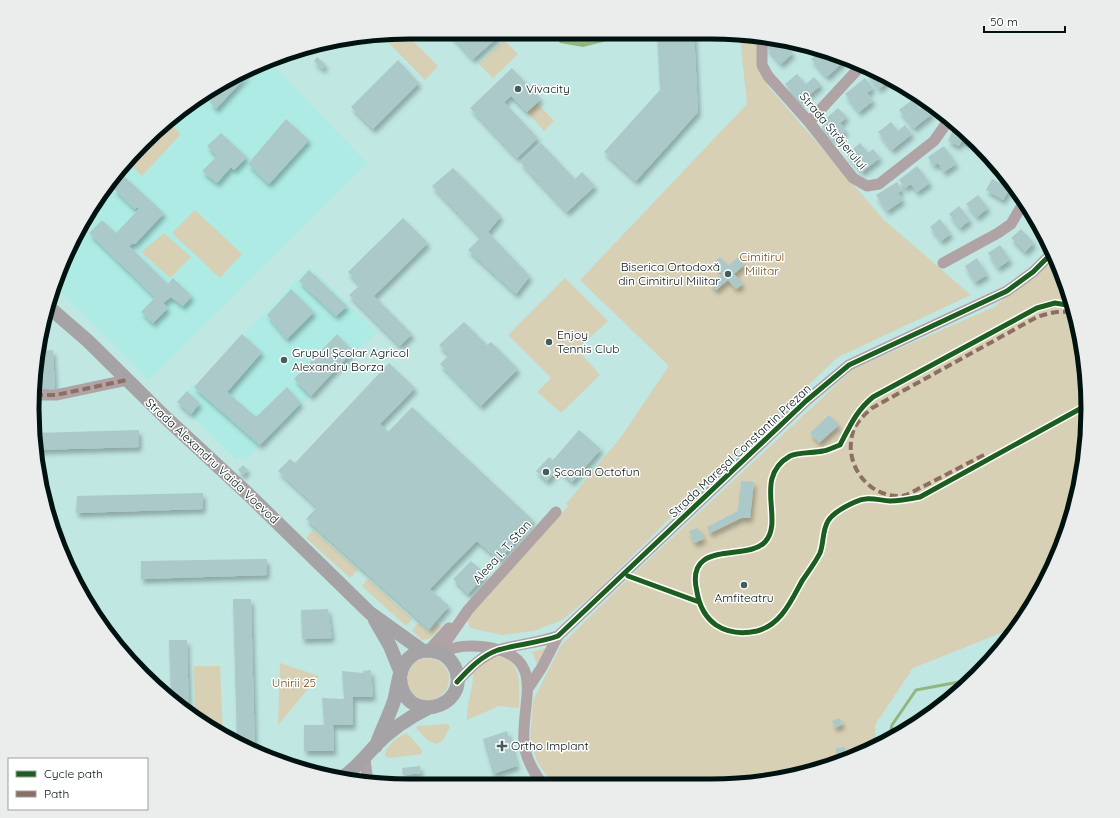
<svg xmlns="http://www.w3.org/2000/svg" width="1120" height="818" font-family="Quicksand,sans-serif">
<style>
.built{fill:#aeebe5}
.green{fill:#d7d0b4}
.water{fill:#92b67f}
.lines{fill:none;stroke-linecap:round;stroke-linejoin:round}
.stream{stroke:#92b67f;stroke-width:3}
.building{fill:#abc9c9;filter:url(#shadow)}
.minor{stroke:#b0a3a6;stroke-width:11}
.major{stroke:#a6a3a6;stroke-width:14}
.quiet{stroke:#8d6e63;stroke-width:4;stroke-dasharray:8 4;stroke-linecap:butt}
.cycleway-casing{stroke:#fff;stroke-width:8}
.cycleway{stroke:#1b5e20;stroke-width:5}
.poi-dot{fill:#435d5a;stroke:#fff;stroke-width:1.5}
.labels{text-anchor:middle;stroke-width:3;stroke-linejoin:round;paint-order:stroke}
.poi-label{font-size:12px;fill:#001311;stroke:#fff;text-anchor:start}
.street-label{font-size:12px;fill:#001311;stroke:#fff}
.park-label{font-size:12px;fill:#714a16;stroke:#fff}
.rim{fill:none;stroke:#001311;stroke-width:5}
</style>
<defs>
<filter id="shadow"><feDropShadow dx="2.5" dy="4.5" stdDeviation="2" flood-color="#0004"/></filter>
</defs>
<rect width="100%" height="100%" fill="#c0e7e2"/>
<path class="built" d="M 271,63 L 367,163 L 149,380 L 57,288 L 71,242 L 125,161 L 200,95 Z
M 309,267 L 377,332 L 245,460 L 241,456 L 237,460 L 177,402 L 192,385 L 194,387 Z"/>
<path class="green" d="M 405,33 L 438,66 L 425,80 L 385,39 L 389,35 Z
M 740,36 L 762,39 L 762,65 L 772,80 L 767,85 L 884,220 L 971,295 L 838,357 L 694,494 L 594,594 L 562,620 L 534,631 L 502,635 L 470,628 L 467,619 L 568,506 L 566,504 L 621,437 L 669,366 L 580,280 L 747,104 Z
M 504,40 L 518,54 L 493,78 L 479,64 Z
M 537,103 L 554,121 L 544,131 L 527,112 Z
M 170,124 L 181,134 L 142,176 L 131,165 Z
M 195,210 L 242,254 L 220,278 L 172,233 Z
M 164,233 L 191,257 L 170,278 L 141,252 Z
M 1055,257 L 1075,311 L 1087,384 L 1085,458 L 1068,530 L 1038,597 L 1016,627 L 913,668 L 875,725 L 876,745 L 855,757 L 760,783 L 553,784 L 538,763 L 530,741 L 533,701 L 561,645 L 630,577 L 853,369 L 994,307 L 1048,265 Z
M 565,278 L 608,321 L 577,349 L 600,375 L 561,413 L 537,392 L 551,378 L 508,335 Z
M 313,530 L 358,570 L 350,578 L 306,538 Z
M 368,579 L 412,619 L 406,626 L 362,586 Z
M 418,623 L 429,632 L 437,623 L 441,627 L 429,639 L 422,640 L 412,631 Z
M 546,648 L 537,664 L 532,652 Z
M 498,656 C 502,657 508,659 510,661 C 522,671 519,694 519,708 L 499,706 L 467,720 C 466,702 474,690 473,671 L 490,658 Z
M407 679a21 21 0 1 1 42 0a21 21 0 1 1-42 0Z
M 280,663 L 319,676 L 278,725 Z
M 194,666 L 220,666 L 223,735 L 195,718 Z
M 448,724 L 450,727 L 443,740 L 436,744 L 427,740 L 416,728 L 417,726 Z
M 407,733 L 422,750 L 422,754 L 391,758 L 385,757 C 384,747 398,736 407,733 Z"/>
<path class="water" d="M 555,32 L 618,32 L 611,40 L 583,47 L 560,43 L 555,36 Z"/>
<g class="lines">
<path class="stream" d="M 890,737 L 892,725 L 916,690 L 959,682 L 979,672"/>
</g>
<path class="building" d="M 448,32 L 493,32 L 498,37 L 473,59 Z
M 657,32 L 694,32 L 698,112 L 636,181 L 604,152 L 660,90 Z
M 773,40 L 788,42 L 785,45 L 793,53 L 781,64 L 766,47 Z
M 821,51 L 832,57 L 833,56 L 844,61 L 827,77 L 811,59 Z
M 317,57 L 326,65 L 322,69 L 314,61 Z
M 398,60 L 419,83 L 373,129 L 351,107 Z
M 512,68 L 541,99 L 527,112 L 511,96 L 504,102 L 538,138 L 517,158 L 470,108 Z
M 866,71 L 872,73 L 888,81 L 879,89 Z
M 249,73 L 216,109 L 210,102 L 213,99 L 206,92 Z
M 797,74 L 806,84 L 814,77 L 821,85 L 801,102 L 785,84 Z
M 865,78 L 873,88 L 867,93 L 873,101 L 859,112 L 845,94 Z
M 912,100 L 920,109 L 925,105 L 932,114 L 914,128 L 899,110 Z
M 838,108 L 847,117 L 840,123 L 846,131 L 834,141 L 820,124 Z
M 286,119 L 309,140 L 269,184 L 248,164 Z
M 891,122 L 898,131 L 905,125 L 912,134 L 892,150 L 878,132 Z
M 954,127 L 972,143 L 971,145 L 961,141 L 959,146 L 948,141 Z
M 221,133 L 247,157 L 234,170 L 231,167 L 217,183 L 202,171 L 217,156 L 207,146 Z
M 541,143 L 575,179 L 582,172 L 595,186 L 567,212 L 520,162 Z
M 860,143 L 868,153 L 873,149 L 880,158 L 862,172 L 847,154 Z
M 944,146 L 956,164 L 944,172 L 938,163 L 934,166 L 928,157 Z
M 917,166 L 930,183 L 917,192 L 911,184 L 905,188 L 899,180 Z
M 453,168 L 501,216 L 488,232 L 530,276 L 516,294 L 468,250 L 481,237 L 432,186 Z
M 125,177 L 164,213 L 135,244 L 133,243 L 129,246 L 168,284 L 173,278 L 192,296 L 183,306 L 171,297 L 163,303 L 168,308 L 153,323 L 141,312 L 155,297 L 89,233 L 102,220 L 116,233 L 139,209 L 137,207 L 135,209 L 114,189 Z
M 992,179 L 1010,188 L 1003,200 L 986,190 Z
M 897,182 L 902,190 L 898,193 L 903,200 L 887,211 L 876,195 Z
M 978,195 L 988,208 L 977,217 L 966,204 Z
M 959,206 L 970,220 L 960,228 L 949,214 Z
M 403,218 L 428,243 L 374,296 L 412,334 L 400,346 L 349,295 L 360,285 L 348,272 Z
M 940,219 L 951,234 L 941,241 L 930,227 Z
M 1021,229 L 1034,243 L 1025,252 L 1011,238 Z
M 1000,245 L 1010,260 L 998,268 L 988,253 Z
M 720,257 L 728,266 L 738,257 L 744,265 L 734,274 L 743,284 L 736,289 L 728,280 L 716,290 L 710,284 L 722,274 L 713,263 Z
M 977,258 L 987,275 L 975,282 L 965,266 Z
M 309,270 L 347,306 L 336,316 L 299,281 Z
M 291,289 L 314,312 L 287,339 L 267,315 Z
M 464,322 L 487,345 L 491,342 L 518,369 L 481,406 L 440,364 L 449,355 L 439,345 Z
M 242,334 L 262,352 L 227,392 L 256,417 L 287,387 L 301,403 L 260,445 L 194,387 Z
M 337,334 L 353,351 L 311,396 L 294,379 Z
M 53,350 L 55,390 L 35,388 L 35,360 L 38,351 Z
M 389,363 L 415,388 L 380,424 L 388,432 L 412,407 L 533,520 L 499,560 L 477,541 L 453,565 L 430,589 L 449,606 L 429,629 L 306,519 L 317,507 L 278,471 L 290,459 L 295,463 Z
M 187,391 L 200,403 L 191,414 L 177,402 Z
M 829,415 L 839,425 L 819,443 L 810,433 Z
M 139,430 L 139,447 L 35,450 L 35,433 Z
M 579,430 L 601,449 L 572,482 L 558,469 L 547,481 L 536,471 L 549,457 L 553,460 Z
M 243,465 L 248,470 L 243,475 L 238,470 Z
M 741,481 L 754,482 L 750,518 L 741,518 L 710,533 L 707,527 L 738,511 Z
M 203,493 L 203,509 L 76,513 L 77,496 Z
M 698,528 L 704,539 L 694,543 L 689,531 Z
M 267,559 L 267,575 L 141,579 L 141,561 Z
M 471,561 L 486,574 L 468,594 L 453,579 Z
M 233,599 L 251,599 L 255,752 L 237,744 Z
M 328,609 L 332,638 L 302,639 L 301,610 Z
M 169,640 L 187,640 L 189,714 L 171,699 Z
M 114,642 L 122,642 L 122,650 L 114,643 Z
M 371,670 L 373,697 L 353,697 L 353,725 L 333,725 L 334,751 L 304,751 L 304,725 L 324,725 L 322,698 L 344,699 L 342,671 L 363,673 L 363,671 Z
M 839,718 L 843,724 L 835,728 L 832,721 Z
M 507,731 L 517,766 L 493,774 L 483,739 Z
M 845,747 L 845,756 L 837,757 L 836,748 Z
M 420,766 L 421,773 L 403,775 L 402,768 Z
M 517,779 L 519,784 L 499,784 Z"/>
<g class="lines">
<path class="minor" d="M 762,39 L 762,65 L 768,76 L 809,122 L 853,178 L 867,186 L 879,184 L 934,141 L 948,121
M 809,122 L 859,68
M 943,263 L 998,233 L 1011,224 L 1024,202
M 35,395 L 56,395 L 127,380
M 428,651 L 449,628
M 439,652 L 468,610 L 556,512
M 441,654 C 455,645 470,645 486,647 C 548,656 521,701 524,742 C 525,758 534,772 542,784
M 457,682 C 469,669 481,656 498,650 C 518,644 539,643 558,636 L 806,401 L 849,365 L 1007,291 L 1033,272 L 1053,252
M 529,687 L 542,667 L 558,636
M 365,759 L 368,783"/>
<path class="major" d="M 51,309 L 88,341 L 166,418 L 248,494 L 370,613 L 423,651
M 375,620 L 390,646 L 401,673
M 376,746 C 381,731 389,716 394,701 C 398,687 398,669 409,658 C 416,651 427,649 437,652 C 446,654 453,662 456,670 C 469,709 403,726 400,678
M 342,778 C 355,769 364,758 375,746 C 390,730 408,718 428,708"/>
<path class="quiet" d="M 35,395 L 56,395 L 127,380
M 984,455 C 964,465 944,476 924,486 C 917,489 909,495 902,496 C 868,498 843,464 853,432 C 856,422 864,415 872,408 L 1037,317 C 1049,313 1063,309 1076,314"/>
<defs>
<path id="cycleway" d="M 1073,306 L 1055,303 L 1037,308 L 873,397 C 856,411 850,426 840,445 C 834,447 829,450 823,451 C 814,453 798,452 790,456 C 752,478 785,520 765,542 C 747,562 684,538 697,592 C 699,604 705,617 716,625 C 728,633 743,634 757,631 C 781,625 791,601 802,581 C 808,572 815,563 820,553 C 824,543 822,531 828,521 C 833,513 846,506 855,502 C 867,496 877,500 890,501 C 900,501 910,499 920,497 L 1087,405
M 628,576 L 699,602
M 457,682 C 469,669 481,656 498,650 C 518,644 539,643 558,636 L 806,401 L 849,365 L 1007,291 L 1033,272 L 1053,252"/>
</defs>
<use href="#cycleway" class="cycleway-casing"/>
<use href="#cycleway" class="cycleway"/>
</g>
<g class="poi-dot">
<circle cx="518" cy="89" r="4"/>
<circle cx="728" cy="274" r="4"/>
<circle cx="549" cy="342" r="4"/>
<circle cx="284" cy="360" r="4"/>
<circle cx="546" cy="472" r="4"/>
<circle cx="744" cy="585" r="4"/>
<path d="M500 740h4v4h4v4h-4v4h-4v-4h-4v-4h4z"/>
</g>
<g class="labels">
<g class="poi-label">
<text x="526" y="93">Vivacity</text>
<text x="720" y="271" text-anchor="end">Biserica Ortodoxă<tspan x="720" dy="14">din Cimitirul Militar</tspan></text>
<text x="557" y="339">Enjoy<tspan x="557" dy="14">Tennis Club</tspan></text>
<text x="292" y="357">Grupul Școlar Agricol<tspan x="292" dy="14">Alexandru Borza</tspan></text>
<text x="554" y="476">Școala Octofun</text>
<text x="744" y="602" text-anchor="middle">Amfiteatru</text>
<text x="511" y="750">Ortho Implant</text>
</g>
<g class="street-label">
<text transform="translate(833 131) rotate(50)" y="4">Strada Străjerului</text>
<text transform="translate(740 451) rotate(-43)" y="4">Strada Mareșal Constantin Prezan</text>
<text transform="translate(212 461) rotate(43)" y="4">Strada Alexandru Vaida Voevod</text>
<text transform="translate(502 552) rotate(-48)" y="4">Aleea I. T. Stan</text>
</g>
<g class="park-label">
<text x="762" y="261">Cimitirul<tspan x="762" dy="14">Militar</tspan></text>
<text x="294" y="687">Unirii 25</text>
</g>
</g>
<path d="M0 0H1120V818H0ZM409 39H711A370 370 0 0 1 1081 409V409A370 370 0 0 1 711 779H409A370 370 0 0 1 39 409V409A370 370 0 0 1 409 39Z" fill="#ebecec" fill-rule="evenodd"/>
<path class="rim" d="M409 39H711A370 370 0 0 1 1081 409V409A370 370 0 0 1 711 779H409A370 370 0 0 1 39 409V409A370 370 0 0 1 409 39Z"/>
<rect x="8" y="758" width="140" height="52" fill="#ffffff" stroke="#99a1a0"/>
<rect x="16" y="771" width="20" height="6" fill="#1b5e20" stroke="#99a1a0"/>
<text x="44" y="778" font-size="12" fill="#001311">Cycle path</text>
<rect x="16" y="791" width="20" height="6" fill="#8d6e63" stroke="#99a1a0"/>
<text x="44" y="798" font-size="12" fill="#001311">Path</text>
<path d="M984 26v6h81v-6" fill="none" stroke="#001311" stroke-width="2"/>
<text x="990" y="26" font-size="12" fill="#001311" stroke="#ffffff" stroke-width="3" paint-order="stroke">50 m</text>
</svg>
